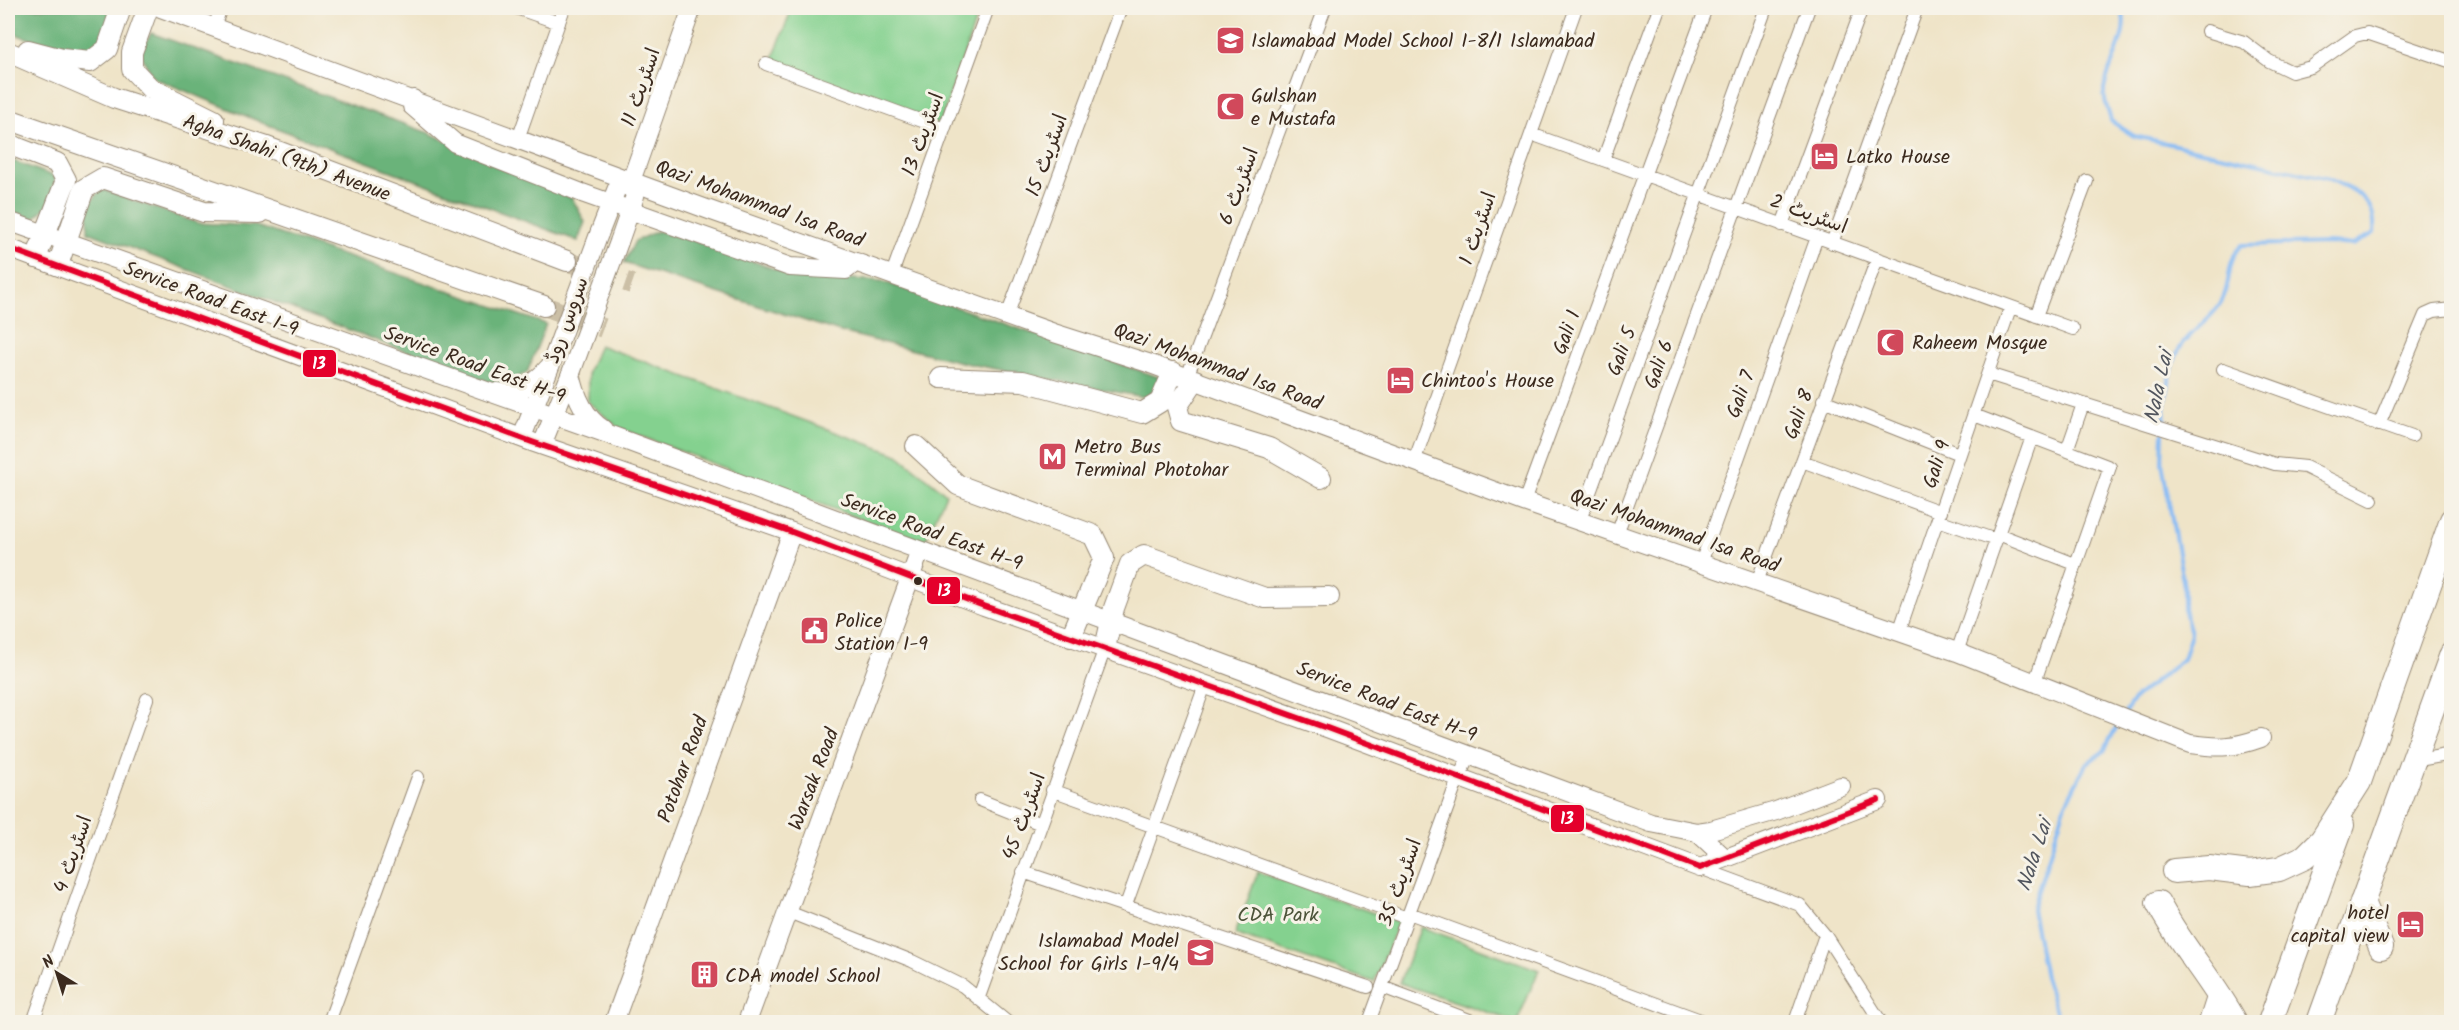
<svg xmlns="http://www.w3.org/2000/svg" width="2459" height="1030" font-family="Kalam,'Playpen Sans Arabic',sans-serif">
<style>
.green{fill:#84d18f;stroke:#607e56;stroke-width:1.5}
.forest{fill:#6bb37a;stroke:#536e4c;stroke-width:1.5}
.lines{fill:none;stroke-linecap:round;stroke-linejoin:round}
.stream{stroke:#86bbf5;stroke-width:4}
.primary-tunnel{stroke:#cbbfa6;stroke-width:20;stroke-dasharray:20 10;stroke-linecap:butt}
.street-casing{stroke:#958773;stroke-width:14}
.secondary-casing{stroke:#958773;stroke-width:20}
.primary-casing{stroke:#958773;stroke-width:22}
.highway-casing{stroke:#958773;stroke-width:26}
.street{stroke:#fff;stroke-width:12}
.secondary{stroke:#fff;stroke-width:18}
.primary{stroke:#fff;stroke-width:20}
.highway{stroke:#fff;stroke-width:24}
.secondary-bridge-casing{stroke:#958773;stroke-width:20;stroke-linecap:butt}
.secondary-bridge{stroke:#fff;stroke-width:18}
.bus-1-casing{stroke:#f7f3e8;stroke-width:10}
.bus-1{stroke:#e4002b;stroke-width:6}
.bus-dot{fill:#3b2a1e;stroke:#f7f3e8;stroke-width:2}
.labels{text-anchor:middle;stroke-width:6;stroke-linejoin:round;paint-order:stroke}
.poi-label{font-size:20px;fill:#3b2a1e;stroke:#f7f3e8;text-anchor:start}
.street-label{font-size:20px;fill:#3b2a1e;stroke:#f7f3e8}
.park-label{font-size:20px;fill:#4d543a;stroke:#f7f3e8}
.water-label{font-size:21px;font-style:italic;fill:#52565e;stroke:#f7f3e8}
.line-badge{stroke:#f7f3e8;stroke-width:2}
.badge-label{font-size:16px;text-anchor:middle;font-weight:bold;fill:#fff}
</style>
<rect width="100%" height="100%" fill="#f7f3e8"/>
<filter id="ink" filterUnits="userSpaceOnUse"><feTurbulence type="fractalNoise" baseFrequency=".0167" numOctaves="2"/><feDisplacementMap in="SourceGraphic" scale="12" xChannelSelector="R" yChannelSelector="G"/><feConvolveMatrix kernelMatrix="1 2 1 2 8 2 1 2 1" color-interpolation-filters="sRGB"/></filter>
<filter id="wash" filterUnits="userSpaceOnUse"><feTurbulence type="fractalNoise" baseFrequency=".008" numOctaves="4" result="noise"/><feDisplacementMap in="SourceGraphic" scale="24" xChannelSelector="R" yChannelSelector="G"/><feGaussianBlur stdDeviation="1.35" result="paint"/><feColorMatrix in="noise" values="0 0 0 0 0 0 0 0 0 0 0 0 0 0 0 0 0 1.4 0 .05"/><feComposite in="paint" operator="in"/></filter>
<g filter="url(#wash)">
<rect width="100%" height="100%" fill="#efe4c8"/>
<path class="green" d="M 792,8 L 980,8 L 940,124 L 772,61 Z
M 599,345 L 898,455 L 946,494 L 924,543 L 619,428 L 588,402 L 588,372 Z
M 1258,872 L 1399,922 L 1374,982 L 1235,934 Z
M 1421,927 L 1539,970 L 1517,1022 L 1399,983 Z"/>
<path class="forest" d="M 8,8 L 114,8 L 106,42 L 83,56 L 8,32 Z
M 151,33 L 429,133 L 572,198 L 585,222 L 578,241 L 263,123 L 154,78 L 140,54 Z
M 8,159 L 56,177 L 49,204 L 34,219 L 8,210 Z
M 101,189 L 198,223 L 256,226 L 546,324 L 527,373 L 498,386 L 88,232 L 88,206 Z
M 657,231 L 700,242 L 791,275 L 881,281 L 1161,378 L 1148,398 L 965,363 L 837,331 L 624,263 L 635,241 Z"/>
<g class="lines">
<path class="stream" d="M 2121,8 C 2132,32 2108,64 2104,89 C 2103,99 2109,112 2111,121 L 2134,136 L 2329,179 C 2357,192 2377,199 2374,233 L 2353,245 L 2330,243 L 2242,245 C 2226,262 2232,276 2224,296 C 2216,316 2194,328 2182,345 C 2170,361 2164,405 2164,425
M 2125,713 L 2135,698 L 2183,659 L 2191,633 L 2184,609 L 2184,587 L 2162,463 L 2163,433
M 2059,1022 L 2045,977 L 2032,909 L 2066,803 L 2086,764 L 2104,751 L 2119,722"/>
</g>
</g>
<g filter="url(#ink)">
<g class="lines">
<path class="primary-tunnel" d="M 569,262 L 632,284
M 544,306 L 603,328"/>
<defs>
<path id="street" d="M 516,8 L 559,23
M 214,27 L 221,8
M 2207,31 L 2244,42 L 2269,61 L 2292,72 L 2311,67 L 2355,36 L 2367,33 L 2452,62
M 766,64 L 944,129
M 1531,134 L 2073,329
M 518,139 L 564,8
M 1603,160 L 1659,8
M 1782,225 L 1862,8
M 1832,243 L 1917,8
M 892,274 L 988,8
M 1007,316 L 1121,8
M 2036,316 L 2087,181
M 2223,369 L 2412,436
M 1988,374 L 2275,464 L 2305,467 L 2372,500
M 1187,377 L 1325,8
M 1823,400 L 1959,454
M 1974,415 L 2110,467 L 2035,681
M 2379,425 L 2425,315 L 2434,311 L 2452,309
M 2067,450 L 2083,404
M 1802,461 L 1941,512
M 1414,462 L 1576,8
M 1524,502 L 1706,8
M 1580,520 L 1766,8
M 1938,520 L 1996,540
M 1617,534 L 1809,8
M 1998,534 L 2075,564
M 1701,563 L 1817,237
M 1757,582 L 1877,259
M 1899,632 L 2010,308
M 1957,652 L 2032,437
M 2413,761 L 2452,754
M 1052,790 L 1407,918
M 980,800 L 1041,824
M 1700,868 L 1800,905 L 1825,935 L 1881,1022
M 1023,872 L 1368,987
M 1126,905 L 1205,685
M 786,911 L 912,961 L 963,986 L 1007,1022
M 1409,913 L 1706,1022
M 1382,987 L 1475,1022
M 979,997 L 1105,648
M 33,1022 L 147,699
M 329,1022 L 418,777
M 1369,1022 L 1458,779 L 1469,756
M 1795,1022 L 1825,935"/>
<path id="secondary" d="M 161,8 L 712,211 L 1054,333 L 1148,363 L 1524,502 L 1957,652 L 2190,744 C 2219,748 2233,748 2261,738
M 413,99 L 412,106 L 455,143 L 582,193 L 790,267 L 846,270 L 856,262
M 630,184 L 692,8
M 8,221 L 616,437 L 1651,823 L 1697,832 L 1711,830 L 1776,811 L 1841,786
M 599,234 L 617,188 L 630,184
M 619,242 L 635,196 L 630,184
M 8,248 L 532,442 L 792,532 L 984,606 L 1327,728 L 1700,868 L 1878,800
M 571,373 C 575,395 583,416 603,429
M 497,392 C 518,395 535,383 548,368
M 522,437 L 551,364
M 542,445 L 571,373
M 1697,832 L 1725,858
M 614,1022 L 792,532
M 747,1022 L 920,551
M 2208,1022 L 2217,994"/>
<path id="primary" d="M 148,8 L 132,52 L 132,69 L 150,88 L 214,120
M 28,50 L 62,59 L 90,62 L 107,49 L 121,8
M 8,52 L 114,98 L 267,147 L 567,261
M 8,119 L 544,306
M 8,144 L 57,163 L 66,180 L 36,258
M 58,265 L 84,189 L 103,178 L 204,212 L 260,213
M 941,378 L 1023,381 L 1142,413 L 1160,402 L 1173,372
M 1195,380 L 1177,407 L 1181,421 L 1269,448 L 1321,478
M 916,446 L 958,485 L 1093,535 L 1104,558 L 1071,637
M 1105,648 L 1114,608 L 1130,564 L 1144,555 L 1265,598 L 1329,597"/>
<path id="highway" d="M 2174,871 L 2209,868 L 2250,873 L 2279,869 L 2305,857 L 2322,840 L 2359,782 L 2452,520
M 2362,902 L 2381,947
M 2158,903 C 2180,945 2213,981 2235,1022
M 2270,1022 L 2342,825
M 2319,1022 L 2452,654"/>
</defs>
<use href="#street" class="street-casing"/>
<use href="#secondary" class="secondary-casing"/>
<use href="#primary" class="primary-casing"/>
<use href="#highway" class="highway-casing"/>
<use href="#street" class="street"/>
<use href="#secondary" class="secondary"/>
<use href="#primary" class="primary"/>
<use href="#highway" class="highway"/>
<defs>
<path id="secondary-bridge" d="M 551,364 L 599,234
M 571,373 L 619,242"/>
</defs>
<use href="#secondary-bridge" class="secondary-bridge-casing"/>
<use href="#secondary-bridge" class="secondary-bridge"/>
<defs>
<path id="bus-1" d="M 8,248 L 532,442 L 792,532 L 984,606 L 1327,728 L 1700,868 L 1878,800"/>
</defs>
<use href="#bus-1" class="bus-1-casing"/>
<use href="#bus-1" class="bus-1"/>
</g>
</g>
<defs>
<symbol id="school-square" viewBox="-11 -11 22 22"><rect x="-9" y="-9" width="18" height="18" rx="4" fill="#d1495b" stroke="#f7f3e8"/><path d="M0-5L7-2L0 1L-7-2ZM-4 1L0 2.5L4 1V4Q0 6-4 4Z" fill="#fff"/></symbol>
<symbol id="mosque-square" viewBox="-11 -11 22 22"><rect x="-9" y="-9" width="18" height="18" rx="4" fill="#d1495b" stroke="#f7f3e8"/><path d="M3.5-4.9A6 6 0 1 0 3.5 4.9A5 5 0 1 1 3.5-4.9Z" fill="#fff"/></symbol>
<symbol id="hotel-square" viewBox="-11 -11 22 22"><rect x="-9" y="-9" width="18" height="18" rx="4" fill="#d1495b" stroke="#f7f3e8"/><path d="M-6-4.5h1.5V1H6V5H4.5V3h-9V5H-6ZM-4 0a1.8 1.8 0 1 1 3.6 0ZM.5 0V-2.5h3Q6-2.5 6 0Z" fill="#fff"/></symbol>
<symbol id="metro-square" viewBox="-11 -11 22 22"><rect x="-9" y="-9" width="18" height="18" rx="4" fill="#d1495b" stroke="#f7f3e8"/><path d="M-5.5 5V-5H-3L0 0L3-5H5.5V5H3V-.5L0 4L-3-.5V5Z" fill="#fff"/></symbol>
<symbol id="civic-square" viewBox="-11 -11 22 22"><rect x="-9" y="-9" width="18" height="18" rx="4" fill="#d1495b" stroke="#f7f3e8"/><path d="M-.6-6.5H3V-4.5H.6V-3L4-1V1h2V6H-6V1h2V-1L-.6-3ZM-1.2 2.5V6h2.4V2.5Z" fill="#fff"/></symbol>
<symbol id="building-square" viewBox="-11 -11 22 22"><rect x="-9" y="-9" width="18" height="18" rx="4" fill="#d1495b" stroke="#f7f3e8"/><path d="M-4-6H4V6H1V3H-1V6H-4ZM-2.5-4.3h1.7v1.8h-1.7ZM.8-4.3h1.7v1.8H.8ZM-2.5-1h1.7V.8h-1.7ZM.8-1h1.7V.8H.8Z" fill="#fff"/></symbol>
</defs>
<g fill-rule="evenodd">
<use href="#school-square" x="1214" y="24" width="33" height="33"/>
<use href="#mosque-square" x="1214" y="90" width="33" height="33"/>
<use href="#hotel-square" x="1808" y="140" width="33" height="33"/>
<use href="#mosque-square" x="1874" y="326" width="33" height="33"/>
<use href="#hotel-square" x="1384" y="364" width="33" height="33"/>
<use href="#metro-square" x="1036" y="440" width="33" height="33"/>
<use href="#civic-square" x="798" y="614" width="33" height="33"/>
<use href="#hotel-square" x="2394" y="908" width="33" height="33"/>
<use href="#school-square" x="1184" y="936" width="33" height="33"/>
<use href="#building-square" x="688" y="958" width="33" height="33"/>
</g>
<circle class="bus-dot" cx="918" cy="581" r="5"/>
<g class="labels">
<g class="poi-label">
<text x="1251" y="47">Islamabad Model School I-8/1 Islamabad</text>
<text x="1251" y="102">Gulshan<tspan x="1251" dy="23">e Mustafa</tspan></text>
<text x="1846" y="163">Latko House</text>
<text x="1912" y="349">Raheem Mosque</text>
<text x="1421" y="387">Chintoo's House</text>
<text x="1074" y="453">Metro Bus<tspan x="1074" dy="23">Terminal Photohar</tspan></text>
<text x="835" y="627">Police<tspan x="835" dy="23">Station I-9</tspan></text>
<text x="2389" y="919" text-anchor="end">hotel<tspan x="2389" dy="23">capital view</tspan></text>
<text x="1179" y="947" text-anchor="end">Islamabad Model<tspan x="1179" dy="23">School for Girls I-9/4</tspan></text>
<text x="725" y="982">CDA model School</text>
</g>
<g class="street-label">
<text transform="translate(640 87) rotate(-71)" y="7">اسٹریٹ 11</text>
<text transform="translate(922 134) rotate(-70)" y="7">اسٹریٹ 13</text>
<text transform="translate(1046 155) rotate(-70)" y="7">اسٹریٹ 15</text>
<text transform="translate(287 157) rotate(20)" y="7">Agha Shahi (9th) Avenue</text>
<text transform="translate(1238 186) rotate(-70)" y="7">اسٹریٹ 6</text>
<text transform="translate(760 203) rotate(20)" y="7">Qazi Mohammad Isa Road</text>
<text transform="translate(1809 213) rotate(20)" y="7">اسٹریٹ 2</text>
<text transform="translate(1477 228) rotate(-71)" y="7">اسٹریٹ 1</text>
<text transform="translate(211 298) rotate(20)" y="7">Service Road East I-9</text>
<text transform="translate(566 320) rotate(-70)" y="7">سروس روڈ</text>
<text transform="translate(1566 332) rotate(-70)" y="7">Gali 1</text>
<text transform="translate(1621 351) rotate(-70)" y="7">Gali 5</text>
<text transform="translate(475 364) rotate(20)" y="7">Service Road East H-9</text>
<text transform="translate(1658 364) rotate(-70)" y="7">Gali 6</text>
<text transform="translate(1218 366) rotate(20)" y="7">Qazi Mohammad Isa Road</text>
<text transform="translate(1740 394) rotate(-70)" y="7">Gali 7</text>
<text transform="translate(1798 414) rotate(-70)" y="7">Gali 8</text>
<text transform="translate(1936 464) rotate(-72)" y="7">Gali 9</text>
<text transform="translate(1675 530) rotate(19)" y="7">Qazi Mohammad Isa Road</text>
<text transform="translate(932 531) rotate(20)" y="7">Service Road East H-9</text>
<text transform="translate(1387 701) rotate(21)" y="7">Service Road East H-9</text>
<text transform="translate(682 769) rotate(-70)" y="7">Potohar Road</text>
<text transform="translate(813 779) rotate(-69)" y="7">Warsak Road</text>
<text transform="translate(1023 816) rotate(-70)" y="7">اسٹریٹ 45</text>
<text transform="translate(72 854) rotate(-71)" y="7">اسٹریٹ 4</text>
<text transform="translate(1399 882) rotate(-70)" y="7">اسٹریٹ 35</text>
</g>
<g class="park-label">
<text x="1278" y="921">CDA Park</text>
</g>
<g class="water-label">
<text transform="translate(2158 387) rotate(-78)" y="7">Nala Lai</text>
<text transform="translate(2034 855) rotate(-72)" y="7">Nala Lai</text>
</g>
</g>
<g class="line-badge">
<rect x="302" y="349" width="35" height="29" rx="6" fill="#e4002b"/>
<rect x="926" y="576" width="35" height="29" rx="6" fill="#e4002b"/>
<rect x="1550" y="804" width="35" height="29" rx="6" fill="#e4002b"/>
</g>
<g class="badge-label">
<text x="319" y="369">13</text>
<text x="944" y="596">13</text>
<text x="1567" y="824">13</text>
</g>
<rect width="2459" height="1030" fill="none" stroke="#f7f3e8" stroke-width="30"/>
<g transform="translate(57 973) rotate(322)" stroke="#f7f3e8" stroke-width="4.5" paint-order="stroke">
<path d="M0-4.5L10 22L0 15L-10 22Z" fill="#3b2a1e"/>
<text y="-9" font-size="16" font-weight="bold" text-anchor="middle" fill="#3b2a1e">N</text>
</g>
</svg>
